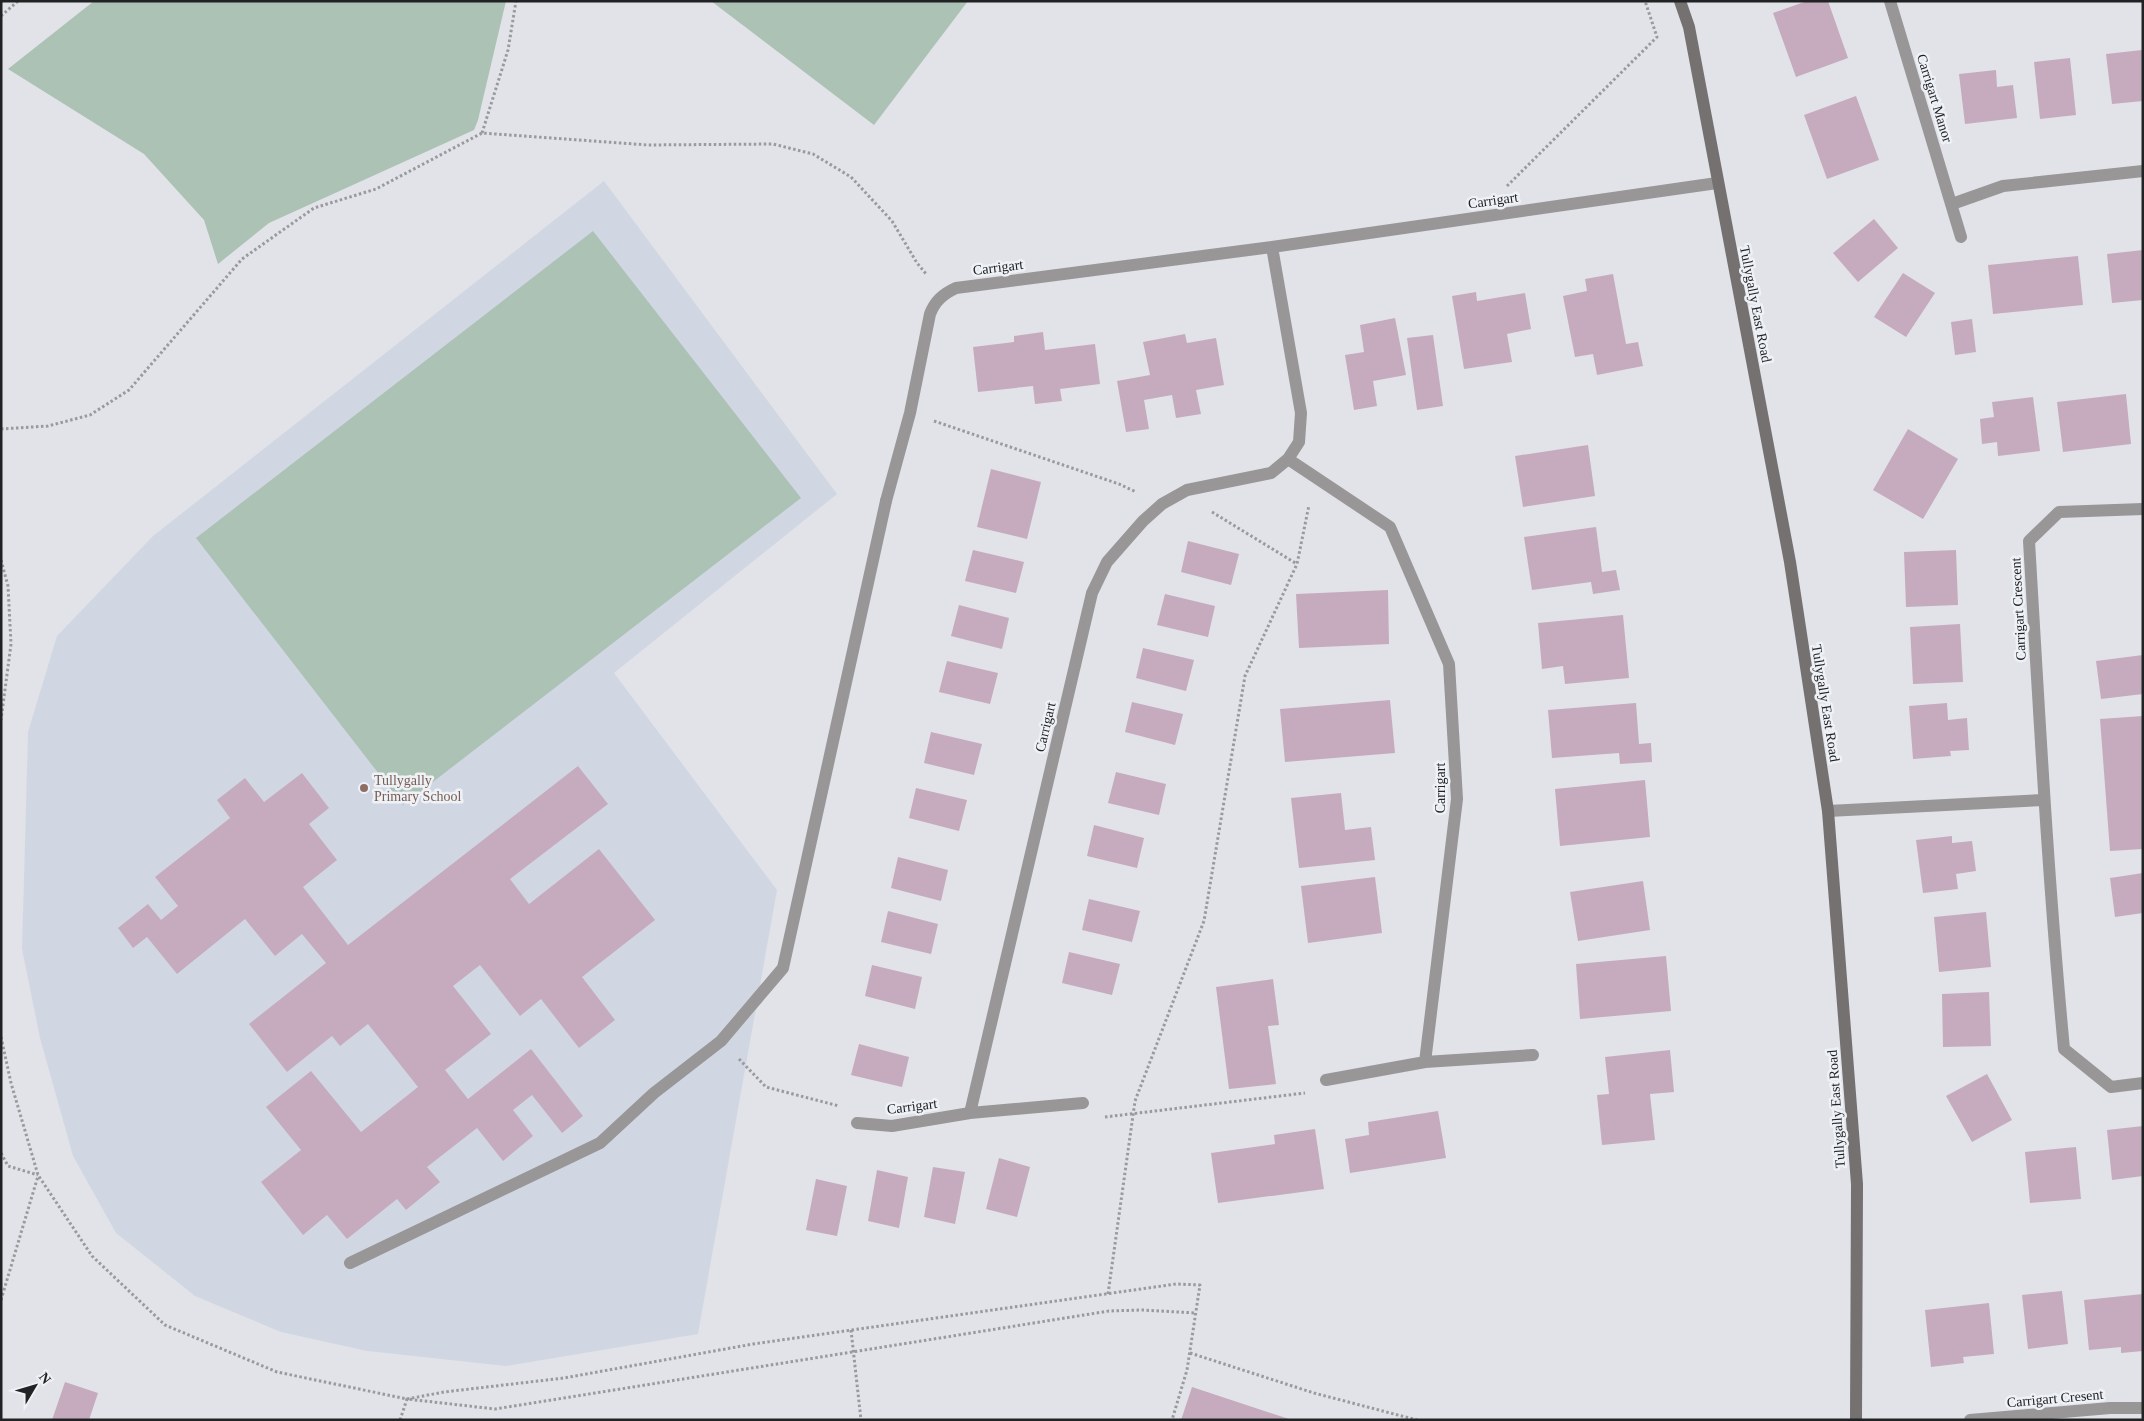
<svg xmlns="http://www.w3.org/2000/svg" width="2144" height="1421" font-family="'Times New Roman',serif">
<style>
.built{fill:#d1d7e2}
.green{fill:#acc2b5}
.building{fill:#c6abbe}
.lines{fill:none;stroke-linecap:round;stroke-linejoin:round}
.path{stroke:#989a9d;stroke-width:3;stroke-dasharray:2.5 2.5;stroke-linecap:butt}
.lane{stroke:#989696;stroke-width:12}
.street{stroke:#989696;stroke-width:12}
.secondary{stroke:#757171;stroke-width:12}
.education-dot{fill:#8d6e63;stroke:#eef1f6;stroke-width:2}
.labels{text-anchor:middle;stroke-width:5;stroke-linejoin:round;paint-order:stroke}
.street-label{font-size:14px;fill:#212224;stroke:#eef1f6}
.education-label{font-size:14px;fill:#785e54;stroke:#eef1f6;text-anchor:start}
</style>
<rect width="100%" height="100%" fill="#e1e3e8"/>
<path class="built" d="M 604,181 L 837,494 L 614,673 L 777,890 L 698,1334 L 506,1366 L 367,1351 L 281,1332 L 195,1296 L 116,1233 L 73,1156 L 40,1038 L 22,949 L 28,732 L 57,636 L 153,536 Z"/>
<path class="green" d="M 94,1 L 506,1 L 478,120 L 474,130 L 269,223 L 218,264 L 204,220 L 144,154 L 8,69 Z
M 711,1 L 968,1 L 874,125 Z
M 593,231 L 801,498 L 403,805 L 196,538 Z"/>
<path class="building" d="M 1807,1 L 1828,1 L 1848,58 L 1796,77 L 1773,13 Z
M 2142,50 L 2143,101 L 2112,104 L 2106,54 Z
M 2070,58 L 2076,115 L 2040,119 L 2034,62 Z
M 1996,70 L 1997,87 L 2013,85 L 2017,118 L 1965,124 L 1959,74 Z
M 1856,96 L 1879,160 L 1827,179 L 1804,115 Z
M 1874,219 L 1898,248 L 1858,282 L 1833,253 Z
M 2143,250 L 2143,300 L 2112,303 L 2107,254 Z
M 2078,256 L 2083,305 L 1993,314 L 1988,265 Z
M 1903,273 L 1935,293 L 1906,337 L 1874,317 Z
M 1613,274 L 1626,344 L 1638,342 L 1643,366 L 1597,375 L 1593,354 L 1575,357 L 1563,296 L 1587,291 L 1585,279 Z
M 1476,292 L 1477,301 L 1525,293 L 1531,329 L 1507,334 L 1512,362 L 1464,369 L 1452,296 Z
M 1395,318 L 1406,375 L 1373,381 L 1377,406 L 1354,410 L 1345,355 L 1364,352 L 1360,325 Z
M 1972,319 L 1976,352 L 1955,355 L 1951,322 Z
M 1043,332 L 1045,350 L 1095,344 L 1100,384 L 1060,389 L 1062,401 L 1035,404 L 1033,386 L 978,392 L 973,347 L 1014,342 L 1014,336 Z
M 1185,334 L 1187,343 L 1216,338 L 1224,385 L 1196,390 L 1201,414 L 1176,418 L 1172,395 L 1144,400 L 1149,429 L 1126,432 L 1117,381 L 1150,375 L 1143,342 Z
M 1433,335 L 1443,406 L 1417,410 L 1407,338 Z
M 2126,394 L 2131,444 L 2063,452 L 2057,402 Z
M 2033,397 L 2040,451 L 1998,456 L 1997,442 L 1982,444 L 1980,419 L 1994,417 L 1992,402 Z
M 1908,429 L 1958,459 L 1923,519 L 1873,490 Z
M 1588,445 L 1595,496 L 1523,507 L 1515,456 Z
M 991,469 L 1041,482 L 1027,539 L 977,527 Z
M 1596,527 L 1602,572 L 1616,570 L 1620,590 L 1593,594 L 1591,582 L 1532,590 L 1524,537 Z
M 1188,541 L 1239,554 L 1231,585 L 1181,572 Z
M 973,550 L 1024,562 L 1016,593 L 965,581 Z
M 1956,550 L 1958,605 L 1906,607 L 1904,552 Z
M 1388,590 L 1389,644 L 1299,648 L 1296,594 Z
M 1165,594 L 1215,606 L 1208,637 L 1157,625 Z
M 959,605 L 1009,618 L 1002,649 L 951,636 Z
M 1623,615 L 1629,678 L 1565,684 L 1563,666 L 1542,669 L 1538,623 Z
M 1960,624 L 1963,682 L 1913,684 L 1910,627 Z
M 1143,648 L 1194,660 L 1186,691 L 1136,678 Z
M 2143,655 L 2143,694 L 2101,699 L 2096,661 Z
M 947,661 L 998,673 L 990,704 L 939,692 Z
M 1390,700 L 1395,753 L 1285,762 L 1280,709 Z
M 1132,702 L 1183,714 L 1175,745 L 1125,732 Z
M 1636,703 L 1639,744 L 1651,743 L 1652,762 L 1620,764 L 1619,753 L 1552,758 L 1548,710 Z
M 1947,703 L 1948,720 L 1967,718 L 1969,750 L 1950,751 L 1951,756 L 1913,759 L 1909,706 Z
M 2143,716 L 2143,849 L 2110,851 L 2100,719 Z
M 931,732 L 982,744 L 974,775 L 924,763 Z
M 578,766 L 608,804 L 510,879 L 529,904 L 599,849 L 655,920 L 582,977 L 615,1020 L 579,1048 L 541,999 L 520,1016 L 480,965 L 453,986 L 491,1034 L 445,1070 L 468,1099 L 531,1049 L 583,1116 L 562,1133 L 532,1095 L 513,1110 L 533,1136 L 503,1161 L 477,1128 L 427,1167 L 440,1182 L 406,1210 L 397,1199 L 347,1239 L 327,1215 L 303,1235 L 261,1182 L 301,1150 L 266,1107 L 311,1071 L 361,1132 L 418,1087 L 368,1024 L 340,1046 L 332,1036 L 287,1072 L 249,1024 L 326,963 L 302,934 L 275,956 L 245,919 L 177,974 L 147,937 L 133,948 L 118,928 L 148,904 L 161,920 L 178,906 L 155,877 L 230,818 L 217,800 L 245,778 L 264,802 L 302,773 L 329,808 L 309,824 L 337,860 L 303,887 L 348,945 Z
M 1116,772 L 1166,784 L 1159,815 L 1108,803 Z
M 1645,780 L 1650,837 L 1560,846 L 1555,789 Z
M 916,788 L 967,800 L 959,831 L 909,818 Z
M 1341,793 L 1345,830 L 1371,827 L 1375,860 L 1299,868 L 1291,798 Z
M 1094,825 L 1144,838 L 1137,868 L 1087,856 Z
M 1952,836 L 1952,843 L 1972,841 L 1976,871 L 1956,874 L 1958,889 L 1923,893 L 1916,840 Z
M 898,857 L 948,870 L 941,901 L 891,888 Z
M 2143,873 L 2143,913 L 2115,917 L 2110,878 Z
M 1375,877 L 1382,933 L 1308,943 L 1301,886 Z
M 1643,881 L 1650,930 L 1578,941 L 1570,892 Z
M 1089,899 L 1140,911 L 1132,942 L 1082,930 Z
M 888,911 L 938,924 L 931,954 L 881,942 Z
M 1986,912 L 1991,967 L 1939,972 L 1934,917 Z
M 1069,952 L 1120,964 L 1112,995 L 1062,983 Z
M 1666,956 L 1671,1011 L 1580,1019 L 1576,964 Z
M 872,965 L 922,977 L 915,1009 L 865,996 Z
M 1273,979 L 1279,1025 L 1268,1026 L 1276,1084 L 1229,1089 L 1216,987 Z
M 1989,992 L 1991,1046 L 1943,1047 L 1942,994 Z
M 859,1044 L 909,1057 L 902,1087 L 851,1075 Z
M 1670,1050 L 1674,1092 L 1650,1094 L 1655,1140 L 1602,1145 L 1597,1095 L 1609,1094 L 1605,1057 Z
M 1987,1074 L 2012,1120 L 1972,1142 L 1946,1096 Z
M 1438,1111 L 1446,1158 L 1350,1173 L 1345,1139 L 1369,1135 L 1368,1122 Z
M 2143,1126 L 2143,1176 L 2112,1180 L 2107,1130 Z
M 1315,1129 L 1324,1189 L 1218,1203 L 1211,1153 L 1275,1144 L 1274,1135 Z
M 2076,1147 L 2081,1199 L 2030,1203 L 2025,1152 Z
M 999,1158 L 1030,1167 L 1017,1217 L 986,1209 Z
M 933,1167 L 965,1172 L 955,1224 L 924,1217 Z
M 877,1170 L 908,1177 L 899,1228 L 868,1221 Z
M 816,1179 L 847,1186 L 837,1236 L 806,1230 Z
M 2062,1291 L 2068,1344 L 2028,1349 L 2022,1295 Z
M 2143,1294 L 2143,1351 L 2121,1353 L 2121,1347 L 2089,1350 L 2084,1300 Z
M 1989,1303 L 1994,1354 L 1963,1357 L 1964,1363 L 1931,1367 L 1925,1310 Z
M 65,1382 L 98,1393 L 89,1420 L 52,1420 Z
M 1192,1387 L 1289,1419 L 1289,1420 L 1181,1420 Z"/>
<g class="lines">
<path class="path" d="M 1,16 L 18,1
M 482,133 L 508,50 L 516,1
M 1507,186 L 1657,37 L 1645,1
M 934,421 L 1119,484 L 1136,492
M 1,429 L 48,426 L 90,415 L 129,390 L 242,259 L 314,208 L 376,189 L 482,133 L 648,145 L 773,144 L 813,154 L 851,177 L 892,221 L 917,263 L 927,275
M 1212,512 L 1297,564
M 1,560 L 8,586 L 11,644 L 1,720
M 1,1037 L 11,1083 L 38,1175 L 92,1256 L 165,1325 L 277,1372 L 407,1399 L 444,1392 L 564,1378 L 753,1344 L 1176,1284 L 1200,1285 L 1187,1370 L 1172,1420
M 739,1059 L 766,1087 L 839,1106
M 1105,1117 L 1305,1093
M 1,1153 L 8,1166 L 38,1175
M 1108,1294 L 1135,1101 L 1204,921 L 1245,676 L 1297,564 L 1309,505
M 1,1300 L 38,1176
M 851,1330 L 861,1420
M 1190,1353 L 1314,1393 L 1417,1420
M 400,1420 L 407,1399 L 495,1409 L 1109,1311 L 1142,1310 L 1196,1313"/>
<path class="lane" d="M 350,1263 L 600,1143 L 654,1093 L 721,1041 L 783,968 L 886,501"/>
<path class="street" d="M 1890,1 L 1961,237
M 1952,204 L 2003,186 L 2143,171
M 1288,459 L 1390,527 L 1449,664 L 1457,799 L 1425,1062 L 1326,1080
M 886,501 L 910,413 L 930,314 C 935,301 943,294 956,288 L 1272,247 L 1717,183
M 2143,509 L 2059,512 L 2029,541 C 2039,710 2048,880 2064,1049 L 2111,1087 L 2143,1083
M 1828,811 L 2044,800
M 1425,1062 L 1533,1055
M 970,1113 L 1083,1103
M 857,1123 L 892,1126 L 970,1113 L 1092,593 L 1107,562 L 1143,521 L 1162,504 L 1187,490 L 1271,473 L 1288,459 L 1299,442 L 1301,413 L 1272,247
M 1970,1420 L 2110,1408 L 2143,1408"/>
<path class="secondary" d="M 1680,1 L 1689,27 L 1790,562 L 1828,811 L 1857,1184 L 1856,1420"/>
</g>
<circle class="education-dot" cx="364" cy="788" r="5"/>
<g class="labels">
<g class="street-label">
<text transform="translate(1935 98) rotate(73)" y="5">Carrigart Manor</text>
<text transform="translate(1493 200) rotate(-8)" y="5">Carrigart</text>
<text transform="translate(998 267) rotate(-7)" y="5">Carrigart</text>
<text transform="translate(1756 304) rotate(79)" y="5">Tullygally East Road</text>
<text transform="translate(2018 609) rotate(-93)" y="5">Carrigart Crescent</text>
<text transform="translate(1826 703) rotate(81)" y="5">Tullygally East Road</text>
<text transform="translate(1045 727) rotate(-77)" y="5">Carrigart</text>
<text transform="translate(1440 788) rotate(-90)" y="5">Carrigart</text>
<text transform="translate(912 1106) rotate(-7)" y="5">Carrigart</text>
<text transform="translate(1836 1109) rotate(-94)" y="5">Tullygally East Road</text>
<text transform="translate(2055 1398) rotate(-5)" y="5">Carrigart Cresent</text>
</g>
<g class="education-label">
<text x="374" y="785">Tullygally<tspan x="374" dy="16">Primary School</tspan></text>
</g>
</g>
<rect width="2144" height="1421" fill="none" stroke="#212224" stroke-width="5"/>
<g transform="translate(35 1386) rotate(52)" stroke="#eef1f6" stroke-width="4" paint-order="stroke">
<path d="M0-4L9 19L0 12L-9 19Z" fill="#212224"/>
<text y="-8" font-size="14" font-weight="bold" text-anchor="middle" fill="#212224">N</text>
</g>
</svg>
